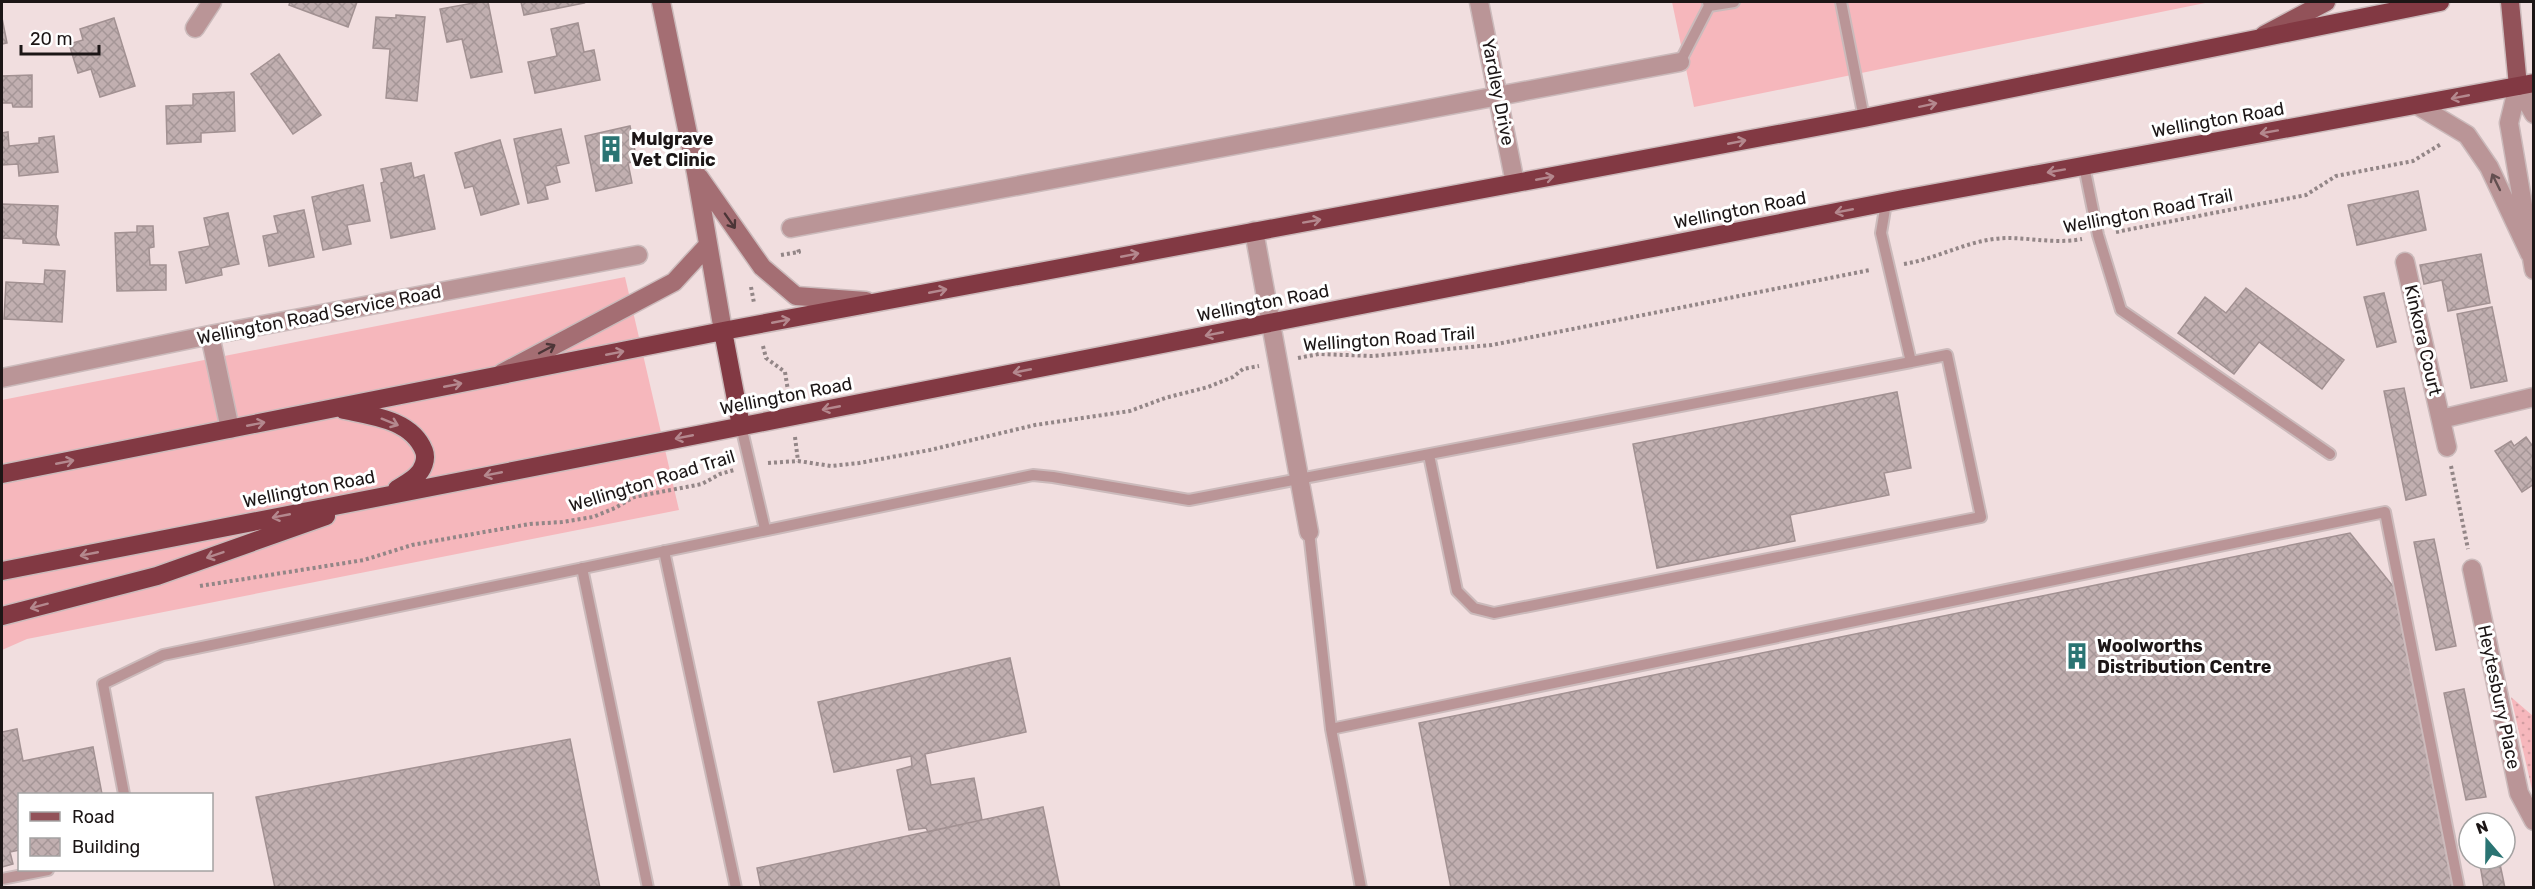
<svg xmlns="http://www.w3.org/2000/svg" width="2535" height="889" font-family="Rubik,sans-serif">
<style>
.grass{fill:#f6b7bc}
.park{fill:url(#park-dots)}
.building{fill:url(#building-cross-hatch);stroke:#a29192;stroke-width:1.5}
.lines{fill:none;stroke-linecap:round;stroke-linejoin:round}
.lane-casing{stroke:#cbbabb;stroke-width:14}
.street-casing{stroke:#cbbabb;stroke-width:21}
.secondary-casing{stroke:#cbbabb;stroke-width:21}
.primary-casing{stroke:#cbbabb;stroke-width:21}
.highway-casing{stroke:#cbbabb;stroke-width:21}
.path{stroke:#938687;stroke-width:4;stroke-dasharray:3 3;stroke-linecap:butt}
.lane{stroke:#ba9597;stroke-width:10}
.street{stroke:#ba9597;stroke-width:18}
.secondary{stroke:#a46e73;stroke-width:18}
.primary{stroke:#925259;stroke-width:18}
.highway{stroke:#823943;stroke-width:18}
.oneway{stroke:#b4888e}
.oneway2{stroke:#634f50}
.oneway3{stroke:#4c3537}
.labels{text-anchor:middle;stroke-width:6;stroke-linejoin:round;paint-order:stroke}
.street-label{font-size:18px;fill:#1c1616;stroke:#fff}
.poi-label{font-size:18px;font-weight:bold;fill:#1c1616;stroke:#fff;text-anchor:start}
</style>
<defs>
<pattern id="park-dots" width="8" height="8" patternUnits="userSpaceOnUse" patternTransform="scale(1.5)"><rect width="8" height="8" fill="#f6b7bc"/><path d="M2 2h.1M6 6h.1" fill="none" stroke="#d29da1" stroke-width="1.8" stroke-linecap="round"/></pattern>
<pattern id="building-cross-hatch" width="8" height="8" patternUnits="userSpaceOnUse" patternTransform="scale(1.5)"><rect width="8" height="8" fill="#c1afb0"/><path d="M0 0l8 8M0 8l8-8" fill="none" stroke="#a59697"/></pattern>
</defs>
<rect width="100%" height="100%" fill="#f1dedf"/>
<path class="grass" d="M 1672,2 L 2210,2 L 1694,107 Z
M 625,277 L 679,510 L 27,639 L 2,650 L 2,400 Z"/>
<path class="park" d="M 2511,697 L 2533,716 L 2533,797 L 2533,794 Z"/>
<path class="building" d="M 290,2 L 357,2 L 348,27 L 289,5 Z
M 479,2 L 488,2 L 502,72 L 471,78 L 462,39 L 447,42 L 440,9 Z
M 521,2 L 583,2 L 584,3 L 524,15 Z
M 396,15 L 425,17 L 417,101 L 386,98 L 390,49 L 373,48 L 376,17 L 396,18 Z
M 2,18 L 7,43 L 2,44 Z
M 114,18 L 135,86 L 100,97 L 91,69 L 78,73 L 69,44 L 83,40 L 80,29 Z
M 578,23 L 584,52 L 594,50 L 600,80 L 535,93 L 528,62 L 557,56 L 551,29 Z
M 279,54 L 321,115 L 293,134 L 251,74 Z
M 32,75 L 32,107 L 13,107 L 12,103 L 2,103 L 2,76 Z
M 234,92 L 235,131 L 201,133 L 201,142 L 167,144 L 166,106 L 193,105 L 193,94 Z
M 630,126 L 637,161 L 628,163 L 632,183 L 596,191 L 585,136 Z
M 561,129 L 569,163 L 556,166 L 560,182 L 545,186 L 548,199 L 528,203 L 514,139 Z
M 8,132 L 9,146 L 39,143 L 39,138 L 54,136 L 58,172 L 19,176 L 18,164 L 2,165 L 2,133 Z
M 500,140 L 519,204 L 481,215 L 473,186 L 465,188 L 455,153 Z
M 411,163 L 414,178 L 424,175 L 435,229 L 391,238 L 381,183 L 384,182 L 381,169 Z
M 363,185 L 370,221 L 347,225 L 351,244 L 323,250 L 312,197 Z
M 2418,191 L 2426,230 L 2357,245 L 2348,205 Z
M 2,204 L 58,206 L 56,237 L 59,245 L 23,243 L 23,239 L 2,238 Z
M 304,210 L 314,257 L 269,266 L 263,236 L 278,233 L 274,216 Z
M 228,213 L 239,264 L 221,268 L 222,275 L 186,283 L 179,252 L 210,246 L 204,218 Z
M 137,226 L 153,226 L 154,247 L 149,248 L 150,265 L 166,265 L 166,290 L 117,291 L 115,233 L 137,232 Z
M 2481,254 L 2490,303 L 2448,311 L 2442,280 L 2424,284 L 2420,265 Z
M 45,270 L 65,271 L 62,322 L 4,319 L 6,282 L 44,284 Z
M 2246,288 L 2344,360 L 2322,389 L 2259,342 L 2234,374 L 2178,333 L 2205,297 L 2226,313 Z
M 2384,293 L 2396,342 L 2377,347 L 2364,297 Z
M 2492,307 L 2507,381 L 2471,388 L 2457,314 Z
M 2404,388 L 2426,495 L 2406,500 L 2384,391 Z
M 1897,392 L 1911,468 L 1884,473 L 1889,495 L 1790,515 L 1795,541 L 1657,568 L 1633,444 Z
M 2526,437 L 2534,448 L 2534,484 L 2522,492 L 2495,451 L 2511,441 L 2514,446 Z
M 2350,533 L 2396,590 L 2454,888 L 1451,888 L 1419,723 Z
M 2434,539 L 2456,646 L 2436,650 L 2414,542 Z
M 1010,658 L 1026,732 L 925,754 L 931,785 L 974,778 L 982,820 L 928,832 L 926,828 L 909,830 L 897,770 L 912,766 L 911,756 L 834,772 L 818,702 Z
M 2464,689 L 2486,797 L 2466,800 L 2444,693 Z
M 17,729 L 23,761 L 93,747 L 102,794 L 20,794 L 20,850 L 10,852 L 13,864 L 2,867 L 2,732 Z
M 570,739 L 600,888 L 275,888 L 256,797 Z
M 1043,807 L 1060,888 L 761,888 L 757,868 Z
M 2479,859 L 2499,859 L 2505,888 L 2484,888 Z"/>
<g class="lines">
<defs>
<path id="lane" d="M 1708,2 L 1709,6 L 1734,2
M 1841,2 L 1864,118
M 1680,62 L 1709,6
M 2084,166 L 2098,235 L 2121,310 L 2330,454
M 741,426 L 765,529
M 1429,455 L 1457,591 L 1474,608 L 1494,613 L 1981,517 L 1947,355 L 1911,362 L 1881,233 L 1886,203
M 1309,532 L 1331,729 L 1361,888
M 664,551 L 736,888
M 582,568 L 648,888
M 1331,729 L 2385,512 L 2459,888
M 124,794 L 103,684 L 163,655 L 1033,475 L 1053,477 L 1189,500 L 1911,362
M 2,879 L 48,870"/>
<path id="street" d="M 1479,2 L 1515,183
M 195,28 L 212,2
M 2518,86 L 2509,123 L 2534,270
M 2518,86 L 2534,114
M 2417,105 L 2467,135 L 2489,167 L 2530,254
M 791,228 L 1680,62
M 1254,231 L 1309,532
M 2405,262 L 2447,447
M 210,335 L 230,429
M 2,378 L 210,335 L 638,255
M 2441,419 L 2534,397
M 2472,569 L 2519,793 L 2534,821"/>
<path id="secondary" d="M 661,2 L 696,173 L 723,331
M 699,177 L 762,267 L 796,296 L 866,301
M 502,373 L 674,282 L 708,245"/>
<path id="primary" d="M 2510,2 L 2518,86
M 2264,35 L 2326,2"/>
<path id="highway" d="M 723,331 L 741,426
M 344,410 C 373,416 412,420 424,451 C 427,459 423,470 416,476 C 411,481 403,485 397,489
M 2,474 L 723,331 L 1864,118 L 2440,2
M 2,571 L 1903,199 L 2534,83
M 2,616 L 157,576 L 326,516"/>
</defs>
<use href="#lane" class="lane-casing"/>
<use href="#street" class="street-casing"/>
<use href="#secondary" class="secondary-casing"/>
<use href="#primary" class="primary-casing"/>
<use href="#highway" class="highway-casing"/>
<path class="path" d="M 2116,232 L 2306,195 L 2336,176 L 2413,161 L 2441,144
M 781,255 L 799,252 L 798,249
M 1904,264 C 1935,259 1963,243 1994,239 C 2022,235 2050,245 2082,239
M 751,287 L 754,303
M 763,346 L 766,358 L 785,372 L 789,397
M 1298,358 L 1319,354 L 1372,356 L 1492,345 L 1870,270
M 795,437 L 798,461
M 768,463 L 798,461 L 831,466 L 859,463 L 930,450 L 1035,425 L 1130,411 L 1165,398 L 1208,387 L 1233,377 L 1243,369 L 1259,366
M 2451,466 L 2468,549
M 200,586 L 364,560 L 412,545 L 473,534 L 530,524 L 562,522 L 593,517 L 615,508 L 634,497 L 702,484 L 720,474 L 734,470"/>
<use href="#lane" class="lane"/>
<use href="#street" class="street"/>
<use href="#secondary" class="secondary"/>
<use href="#primary" class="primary"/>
<use href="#highway" class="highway"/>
</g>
<defs><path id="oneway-shaft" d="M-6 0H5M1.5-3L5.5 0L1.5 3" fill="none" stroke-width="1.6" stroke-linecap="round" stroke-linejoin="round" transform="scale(1.5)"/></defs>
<g class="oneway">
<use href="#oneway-shaft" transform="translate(2460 97) rotate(169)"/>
<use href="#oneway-shaft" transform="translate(1928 105) rotate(-12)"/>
<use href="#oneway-shaft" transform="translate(2269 132) rotate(170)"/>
<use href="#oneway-shaft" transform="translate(1737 142) rotate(-11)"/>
<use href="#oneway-shaft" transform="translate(2056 171) rotate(170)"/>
<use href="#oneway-shaft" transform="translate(1545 178) rotate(-11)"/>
<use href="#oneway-shaft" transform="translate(1844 211) rotate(169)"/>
<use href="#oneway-shaft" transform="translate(1312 221) rotate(-10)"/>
<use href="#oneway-shaft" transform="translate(1130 255) rotate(-11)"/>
<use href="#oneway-shaft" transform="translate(938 291) rotate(-11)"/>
<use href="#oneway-shaft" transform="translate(781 321) rotate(-11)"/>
<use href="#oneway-shaft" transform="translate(1214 334) rotate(169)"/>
<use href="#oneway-shaft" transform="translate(615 353) rotate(-11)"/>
<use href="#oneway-shaft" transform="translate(1022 371) rotate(169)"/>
<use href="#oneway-shaft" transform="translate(453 385) rotate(-11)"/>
<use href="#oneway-shaft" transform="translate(831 408) rotate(169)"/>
<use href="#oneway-shaft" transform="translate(390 422) rotate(22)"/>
<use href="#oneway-shaft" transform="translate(256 424) rotate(-11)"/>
<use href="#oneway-shaft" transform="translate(684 437) rotate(169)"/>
<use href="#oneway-shaft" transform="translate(65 462) rotate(-11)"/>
<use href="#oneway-shaft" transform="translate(493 474) rotate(169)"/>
<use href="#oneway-shaft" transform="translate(281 516) rotate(169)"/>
<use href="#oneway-shaft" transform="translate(89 554) rotate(169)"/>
<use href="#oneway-shaft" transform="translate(215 555) rotate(161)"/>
<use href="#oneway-shaft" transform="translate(39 606) rotate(165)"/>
</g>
<use class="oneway2" href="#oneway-shaft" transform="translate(2496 182) rotate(-116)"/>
<g class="oneway3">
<use href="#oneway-shaft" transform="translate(730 221) rotate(55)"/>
<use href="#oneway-shaft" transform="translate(547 349) rotate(-28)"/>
</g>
<defs>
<symbol id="building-bare" viewBox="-9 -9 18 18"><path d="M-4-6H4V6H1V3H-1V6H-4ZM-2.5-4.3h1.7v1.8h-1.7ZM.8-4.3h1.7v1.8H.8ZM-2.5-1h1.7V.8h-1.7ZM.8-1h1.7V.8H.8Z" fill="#2a7473" stroke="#fff" stroke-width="2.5" paint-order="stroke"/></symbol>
</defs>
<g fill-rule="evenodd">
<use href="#building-bare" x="592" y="130" width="38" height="38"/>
<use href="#building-bare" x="2058" y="637" width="38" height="38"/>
</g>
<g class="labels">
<g class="street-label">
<text transform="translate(1498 92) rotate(79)" y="6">Yardley Drive</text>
<text transform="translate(2218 120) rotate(-10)" y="6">Wellington Road</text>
<text transform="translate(1740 210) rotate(-11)" y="6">Wellington Road</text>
<text transform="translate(2148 211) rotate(-11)" y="6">Wellington Road Trail</text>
<text transform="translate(1263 303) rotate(-11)" y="6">Wellington Road</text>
<text transform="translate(319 315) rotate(-11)" y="6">Wellington Road Service Road</text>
<text transform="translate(1389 339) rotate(-4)" y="6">Wellington Road Trail</text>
<text transform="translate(2423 340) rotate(77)" y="6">Kinkora Court</text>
<text transform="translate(786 396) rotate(-11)" y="6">Wellington Road</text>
<text transform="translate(652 481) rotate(-17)" y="6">Wellington Road Trail</text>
<text transform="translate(309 489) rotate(-11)" y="6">Wellington Road</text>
<text transform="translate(2499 697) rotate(78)" y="6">Heytesbury Place</text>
</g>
<g class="poi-label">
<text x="631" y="145">Mulgrave<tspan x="631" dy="21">Vet Clinic</tspan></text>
<text x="2097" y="652">Woolworths<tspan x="2097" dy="21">Distribution Centre</tspan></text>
</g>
</g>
<rect width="2535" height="889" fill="none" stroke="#1c1616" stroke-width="6"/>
<rect x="18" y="793" width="195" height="78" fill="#ffffff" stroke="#a4a2a2" stroke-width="1.5"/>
<rect x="30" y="812" width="30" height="9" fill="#925259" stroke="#a4a2a2" stroke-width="1.5"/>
<text x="72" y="823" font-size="18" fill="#1c1616">Road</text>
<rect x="30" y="838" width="30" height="18" fill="url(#building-cross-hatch)" stroke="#a4a2a2" stroke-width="1.5"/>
<text x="72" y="853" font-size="18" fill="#1c1616">Building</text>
<g transform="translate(2487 841) rotate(340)"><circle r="28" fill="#ffffff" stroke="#a4a2a2" stroke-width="1.5"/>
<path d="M0-4.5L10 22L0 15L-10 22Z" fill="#2a7473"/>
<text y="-9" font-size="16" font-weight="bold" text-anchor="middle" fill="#1c1616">N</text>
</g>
<path d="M21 45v9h78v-9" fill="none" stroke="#1c1616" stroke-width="3"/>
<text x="30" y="45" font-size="18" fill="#1c1616" stroke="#ffffff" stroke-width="4.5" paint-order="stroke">20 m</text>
</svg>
